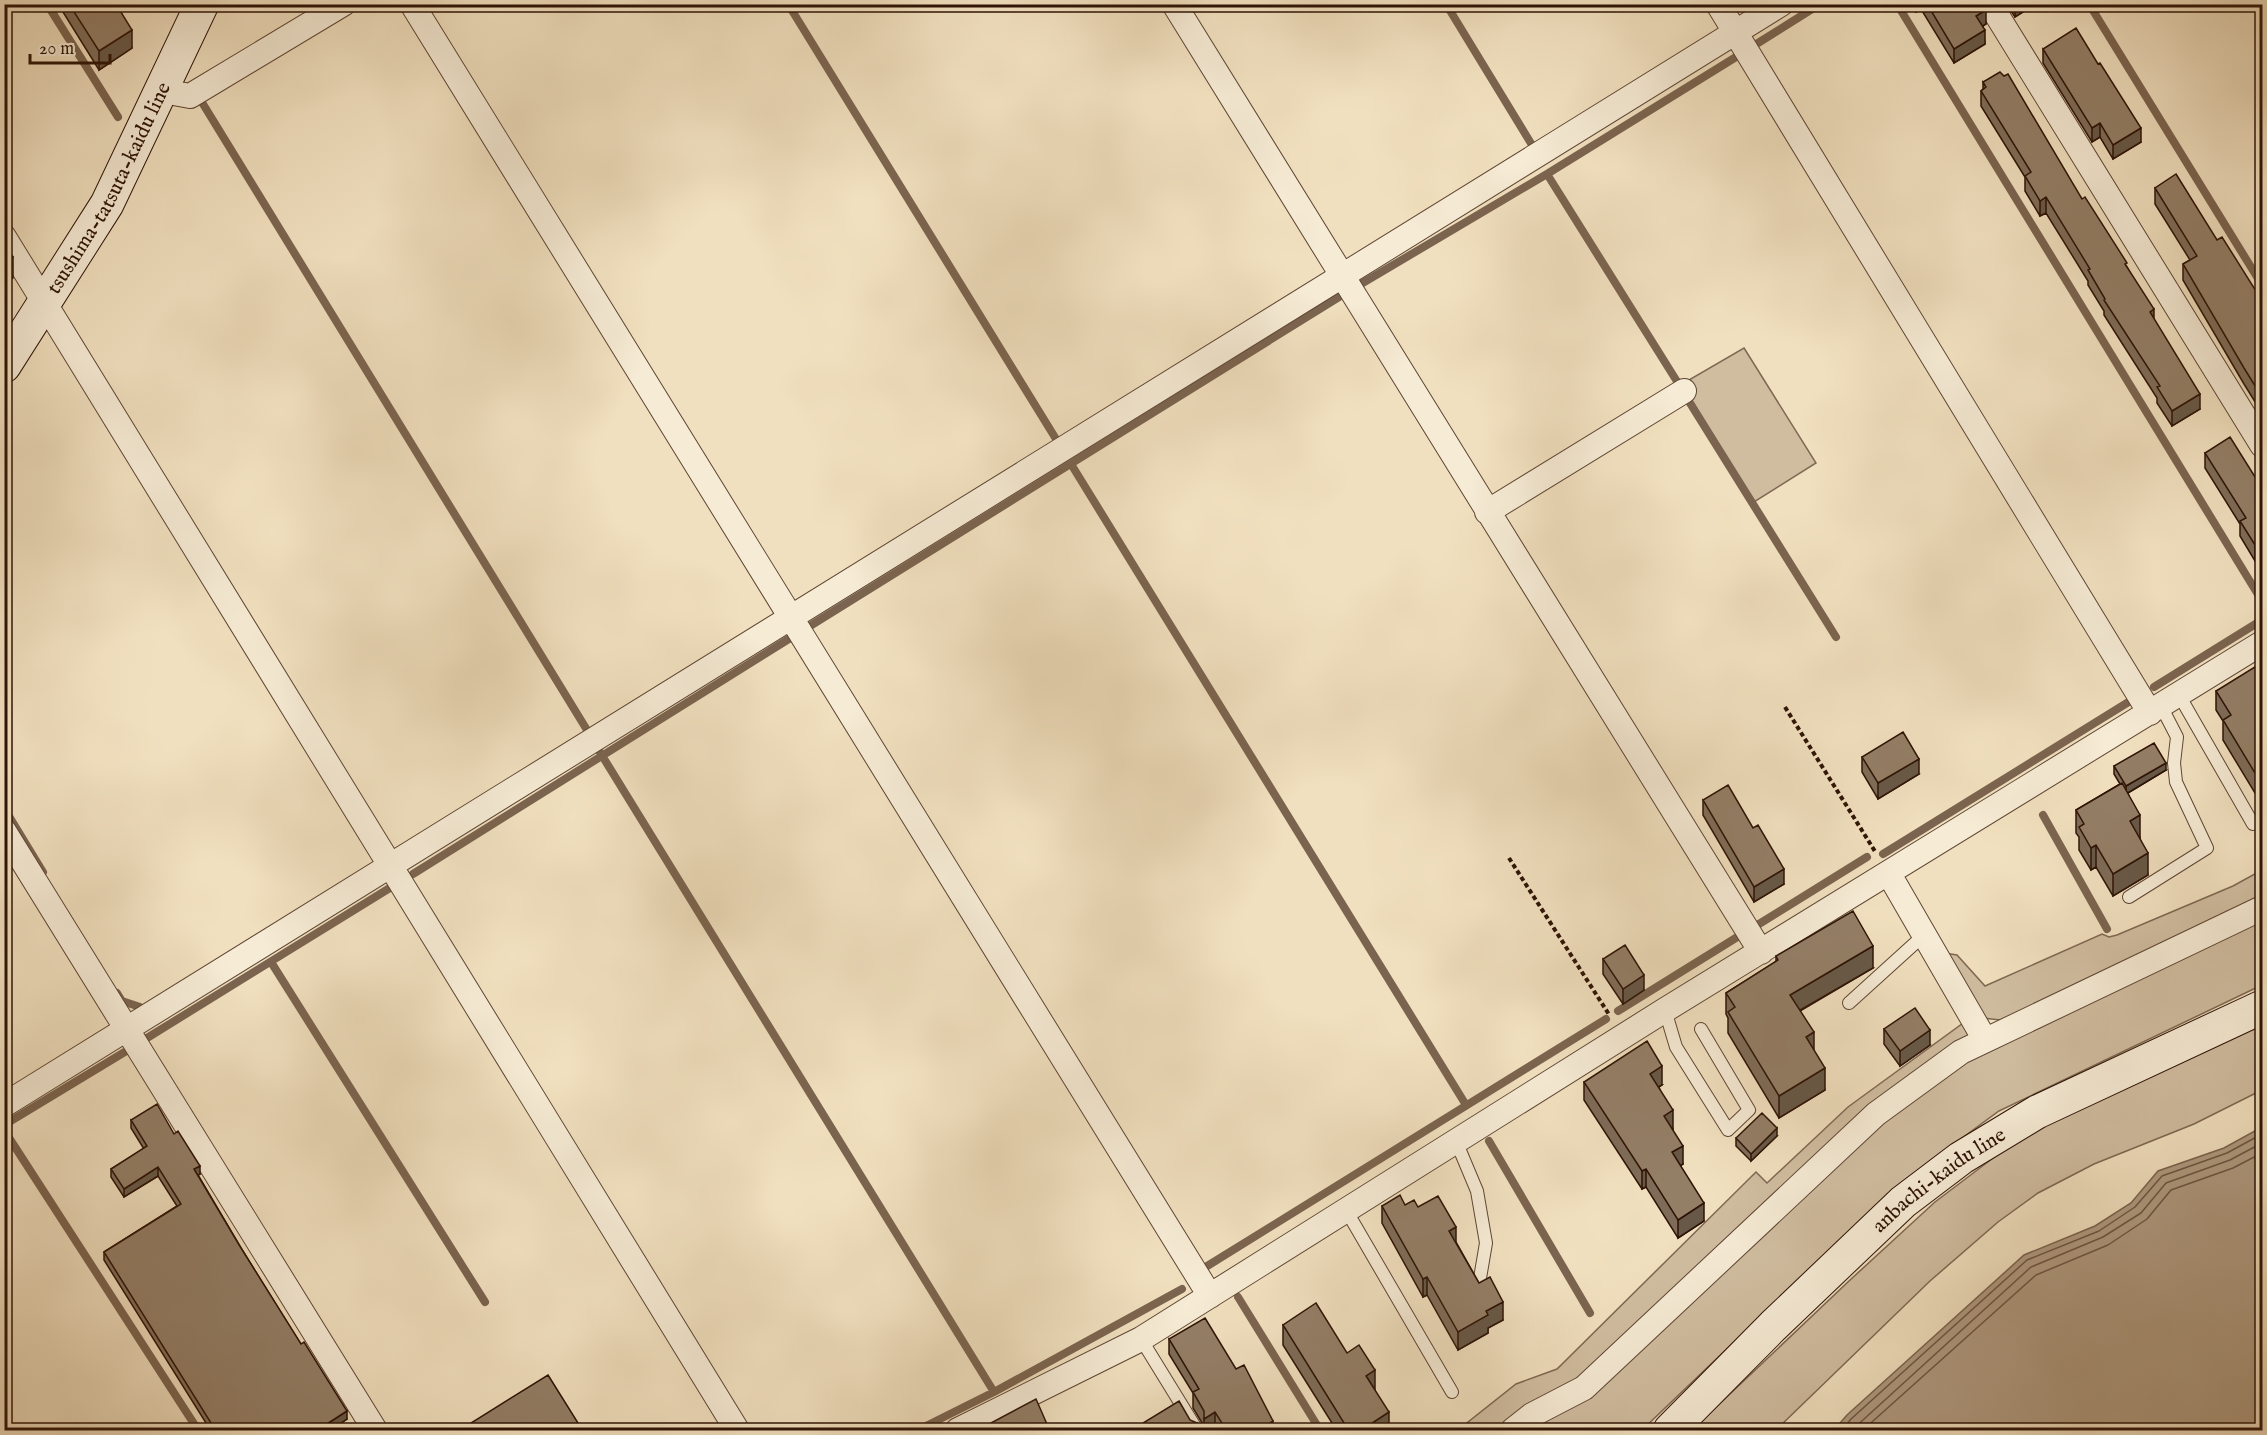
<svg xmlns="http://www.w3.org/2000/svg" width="2267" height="1435" font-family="'IM FELL English',serif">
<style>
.green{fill:#d0bda0;stroke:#7f6853;stroke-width:1.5}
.water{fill:#af9a80;stroke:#7b644f;stroke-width:1.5}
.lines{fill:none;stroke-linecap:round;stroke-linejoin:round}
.shore{stroke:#6e5643;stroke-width:1.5}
.stream{stroke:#7b644f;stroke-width:8}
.lane-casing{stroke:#5f4634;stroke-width:14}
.street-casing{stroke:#5f4634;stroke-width:26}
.secondary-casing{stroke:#2e1306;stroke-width:35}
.path{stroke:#2e1306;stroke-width:4;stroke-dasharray:4.5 3;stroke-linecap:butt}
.lane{stroke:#f6ebd5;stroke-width:12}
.street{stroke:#f6ebd5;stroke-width:24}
.secondary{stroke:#f6ebd5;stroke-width:33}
.wall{fill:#7e6c58;stroke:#2e1306;stroke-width:1.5}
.shaded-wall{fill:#675847;stroke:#2e1306;stroke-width:1.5}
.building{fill:#937e66;stroke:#2e1306;stroke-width:1.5}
.labels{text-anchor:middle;stroke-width:4.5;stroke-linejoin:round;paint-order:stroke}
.street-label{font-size:21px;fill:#2e1306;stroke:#f6ebd5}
</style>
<rect width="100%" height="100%" fill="#f1e0bf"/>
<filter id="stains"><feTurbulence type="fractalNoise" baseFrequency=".00333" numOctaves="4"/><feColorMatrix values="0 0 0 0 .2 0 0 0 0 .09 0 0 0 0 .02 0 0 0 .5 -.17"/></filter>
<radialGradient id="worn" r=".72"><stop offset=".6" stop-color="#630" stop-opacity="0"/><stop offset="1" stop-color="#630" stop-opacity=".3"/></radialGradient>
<path class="green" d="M 1744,348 L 1816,463 L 1754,502 L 1682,384 Z
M 2262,870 L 2262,896 L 2001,1020 L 1982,1018 L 1944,953 L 1957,955 L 1985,986 L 2102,934 L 2109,937 L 2117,935 L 2233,886 Z
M 2262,914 L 2262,985 L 1999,1111 L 1924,1166 L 1828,1252 L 1642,1430 L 1526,1430 L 1876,1123 L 1954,1065 Z
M 1966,1021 L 1971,1036 L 1614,1351 L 1573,1381 L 1536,1400 L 1499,1430 L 1458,1430 L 1516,1384 L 1557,1369 L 1756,1172 L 1767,1183 L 1848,1107 Z
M 2262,1023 L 2262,1090 L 2194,1124 L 2094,1164 L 2038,1193 L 1998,1222 L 1930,1281 L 1776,1430 L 1692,1430 L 1849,1281 L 1935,1202 L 2005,1149 L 2068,1111 Z"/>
<path class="water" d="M 2262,1127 L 2262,1430 L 1834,1430 L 1847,1415 L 2024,1255 L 2095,1226 L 2131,1203 L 2158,1171 L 2224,1148 Z"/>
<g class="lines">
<path class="shore" d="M 1842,1430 L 1851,1419 L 2027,1260 L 2099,1231 L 2135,1207 L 2162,1176 L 2227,1153 L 2262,1134
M 1852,1430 L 2031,1267 L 2103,1237 L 2141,1213 L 2166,1183 L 2230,1160 L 2262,1143
M 1863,1430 L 2036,1275 L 2108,1245 L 2147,1219 L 2171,1190 L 2233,1168 L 2262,1153"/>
<path class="stream" d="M 47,4 L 118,117
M 788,4 L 1056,439
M 1446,4 L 1532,145
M 1897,4 L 2262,601
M 2089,4 L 2262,285
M 1758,43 L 1820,4
M 203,104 L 587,730
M 1547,174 L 1678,383
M 1361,284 L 1547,174 L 1736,57
M 1688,400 L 1836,637
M 1071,464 L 1466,1105
M 810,626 L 1339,297
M 2154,687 L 2262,620
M 598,749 L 994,1392
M 4,808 L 43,872
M 2043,815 L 2107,929
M 1883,854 L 2135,698
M 413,874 L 792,637
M 1759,924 L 1867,857
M 271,962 L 485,1302
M 117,993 L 122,1001 L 140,1007
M 1618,1011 L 1739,936
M 147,1038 L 393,886
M 4,1125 L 128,1050
M 4,1130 L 198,1430
M 1489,1141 L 1590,1313
M 1204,1268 L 1606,1019
M 1238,1297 L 1320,1430
M 918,1430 L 994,1392 L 1182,1289"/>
<defs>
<path id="lane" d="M 2179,695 L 2253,824
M 2129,897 L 2207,848 L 2176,782 L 2174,763 L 2177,737 L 2161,706
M 1849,1003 L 1924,935
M 1665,1010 L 1676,1047 L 1728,1130 L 1749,1110 L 1701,1029
M 1456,1141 L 1477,1191 L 1486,1243 L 1479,1284
M 1346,1210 L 1452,1392
M 1141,1339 L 1197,1430"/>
<path id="street" d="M 412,4 L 1210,1296
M 1174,4 L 1761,952
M 1718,4 L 2150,713
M 1990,4 L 2262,445
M 163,91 L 190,96 L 343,4
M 4,237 L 737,1430
M 1487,512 L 1684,391
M 4,831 L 375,1430
M 1889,874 L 1985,1040
M 4,1105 L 1781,4
M 958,1430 L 1141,1339 L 1665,1010 L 2262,643
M 1513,1430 L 1532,1415 L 1584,1388 L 1876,1114 L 1961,1052 L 2262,908"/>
<g id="secondary">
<path id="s1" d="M 4,366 L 107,204 L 202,4"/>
<path id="s2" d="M 1670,1430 L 1773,1326 L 1903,1202 L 1961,1158 L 2037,1112 L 2262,1007"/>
</g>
</defs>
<use href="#lane" class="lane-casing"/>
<use href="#street" class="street-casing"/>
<use href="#secondary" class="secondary-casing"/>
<path class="path" d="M 1785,707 L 1876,853
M 1509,858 L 1610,1016"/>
<use href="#lane" class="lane"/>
<use href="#street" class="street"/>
<use href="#secondary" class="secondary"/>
</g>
<path class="wall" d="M 58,4 L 117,4 L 132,48 L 99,70 Z
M 1912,4 L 1983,4 L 1986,24 L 1983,26 L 1985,44 L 1954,63 L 1921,9 L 1916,12 Z
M 2006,4 L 2036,4 L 2015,17 Z
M 2043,49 L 2141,142 L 2113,159 L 2100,137 L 2092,142 L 2043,63 Z
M 1983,82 L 2082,199 L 2127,267 L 2200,409 L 2172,426 L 2157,403 L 2157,398 L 2104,315 L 2104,311 L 2088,285 L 2088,281 L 2046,213 L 2040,216 L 2025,191 L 2025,177 L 1981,106 L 1981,91 L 1983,89 Z
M 2155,188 L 2217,240 L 2262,308 L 2262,413 L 2244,384 L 2183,280 L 2183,264 L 2190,260 L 2155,204 Z
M 2205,453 L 2262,488 L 2262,563 L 2260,558 L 2255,561 L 2240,536 L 2240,524 L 2205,468 Z
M 2262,672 L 2262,797 L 2262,796 L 2258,798 L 2223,740 L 2223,721 L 2216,710 L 2216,691 Z
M 1862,757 L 1919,774 L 1878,799 L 1862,772 Z
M 2114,766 L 2166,770 L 2128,793 L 2140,838 L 2148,875 L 2113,896 L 2096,867 L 2091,870 L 2079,850 L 2079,837 L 2076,833 L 2076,810 L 2120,784 L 2114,774 Z
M 1703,800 L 1784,884 L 1754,902 L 1703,815 Z
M 1776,956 L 1873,968 L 1800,1011 L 1825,1090 L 1779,1118 L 1728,1033 L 1728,1018 L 1726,1014 L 1726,993 L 1776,962 Z
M 1603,959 L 1644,990 L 1623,1004 L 1603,974 Z
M 1884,1029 L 1930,1045 L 1900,1066 L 1884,1044 Z
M 1584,1082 L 1662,1085 L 1659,1087 L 1673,1129 L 1672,1129 L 1683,1164 L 1680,1166 L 1704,1221 L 1678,1238 L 1646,1187 L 1642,1189 L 1584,1100 Z
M 131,1120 L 200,1174 L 198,1175 L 241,1248 L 347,1419 L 329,1431 L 211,1431 L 104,1260 L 104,1252 L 177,1206 L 158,1176 L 124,1197 L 111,1177 L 111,1169 L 144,1149 L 131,1128 Z
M 1777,1136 L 1751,1161 L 1736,1146 L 1736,1138 Z
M 1382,1206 L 1418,1207 L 1456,1242 L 1479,1283 L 1503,1320 L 1488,1328 L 1488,1333 L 1458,1350 L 1427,1295 L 1423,1297 L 1382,1223 Z
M 1283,1325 L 1375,1390 L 1389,1431 L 1337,1431 L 1283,1345 Z
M 1169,1339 L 1273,1431 L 1217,1431 L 1215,1427 L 1210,1431 L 1204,1431 L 1204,1426 L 1193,1408 L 1193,1393 L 1169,1354 Z"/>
<path class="shaded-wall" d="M 1916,4 L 1921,4 L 1921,9 L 1916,12 Z
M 2015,4 L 2036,4 L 2015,17 Z
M 1986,10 L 1986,24 L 1976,30 L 1976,16 Z
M 132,30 L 132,48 L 99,70 L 99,51 Z
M 1985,30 L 1985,44 L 1954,63 L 1954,49 Z
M 2100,123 L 2100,137 L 2092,142 L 2092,128 Z
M 2141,128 L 2141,142 L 2113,159 L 2113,145 Z
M 2046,197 L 2046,213 L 2040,216 L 2040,201 Z
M 13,257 L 13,278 L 4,283 L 4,262 Z
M 2154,309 L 2154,325 L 2150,312 Z
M 2262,325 L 2262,342 L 2258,328 Z
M 2200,394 L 2200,409 L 2172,426 L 2172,411 Z
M 2260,543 L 2260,558 L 2255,561 L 2255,545 Z
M 1919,759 L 1919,774 L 1878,799 L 1878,783 Z
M 2166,763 L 2166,770 L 2126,794 L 2126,786 Z
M 2262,776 L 2262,796 L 2258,798 L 2258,778 Z
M 2140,815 L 2140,838 L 2130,844 L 2130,821 Z
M 2096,845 L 2096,867 L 2091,870 L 2091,848 Z
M 2148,853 L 2148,875 L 2113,896 L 2113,874 Z
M 1784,869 L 1784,884 L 1754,902 L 1754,887 Z
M 1873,946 L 1873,968 L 1790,1016 L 1790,995 Z
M 1644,975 L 1644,990 L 1623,1004 L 1623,989 Z
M 1930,1030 L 1930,1045 L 1900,1066 L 1900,1051 Z
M 1814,1032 L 1814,1054 L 1806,1037 Z
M 1662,1066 L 1662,1085 L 1650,1092 L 1650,1074 Z
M 1825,1068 L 1825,1090 L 1779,1118 L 1779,1096 Z
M 1673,1110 L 1673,1129 L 1664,1134 L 1664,1116 Z
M 1777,1128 L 1777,1136 L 1751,1161 L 1751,1154 Z
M 1683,1146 L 1683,1164 L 1672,1171 L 1672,1152 Z
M 200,1166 L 200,1174 L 194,1178 L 194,1169 Z
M 158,1167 L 158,1176 L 124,1197 L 124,1189 Z
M 1646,1169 L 1646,1187 L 1642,1189 L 1642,1171 Z
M 1704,1203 L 1704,1221 L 1678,1238 L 1678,1220 Z
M 1456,1227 L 1456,1245 L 1449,1231 Z
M 1427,1277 L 1427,1295 L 1423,1297 L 1423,1279 Z
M 1503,1302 L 1503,1320 L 1488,1328 L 1488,1333 L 1458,1350 L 1458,1332 L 1486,1311 Z
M 1375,1370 L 1375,1390 L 1366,1376 Z
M 347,1411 L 347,1419 L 329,1431 L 316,1431 Z
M 1215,1412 L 1215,1427 L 1210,1431 L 1204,1431 L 1204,1419 Z
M 1389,1412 L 1389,1431 L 1360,1431 Z
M 1273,1421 L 1273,1431 L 1257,1431 Z
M 1197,1423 L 1197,1431 L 1185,1431 Z"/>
<path class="building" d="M 69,4 L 116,4 L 132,30 L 99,51 Z
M 1927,4 L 1983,4 L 1986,10 L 1976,16 L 1985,30 L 1954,49 Z
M 2076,28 L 2098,64 L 2100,63 L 2141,128 L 2113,145 L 2100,123 L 2092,128 L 2043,49 Z
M 2000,72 L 2004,76 L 2008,74 L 2082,199 L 2085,197 L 2127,263 L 2125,264 L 2154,309 L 2150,312 L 2200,394 L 2172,411 L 2157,387 L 2160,386 L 2104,300 L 2105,299 L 2088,270 L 2090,269 L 2046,197 L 2040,201 L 2025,176 L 2031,172 L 1981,91 L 1986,87 L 1983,82 Z
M 2176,174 L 2217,240 L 2222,237 L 2261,299 L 2258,300 L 2262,308 L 2262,325 L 2258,328 L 2262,336 L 2262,397 L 2244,368 L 2183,264 L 2197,256 L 2155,188 Z
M 4,243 L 13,257 L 4,262 Z
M 2230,437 L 2262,488 L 2262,548 L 2260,543 L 2255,545 L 2240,521 L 2246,518 L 2205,453 Z
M 2258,665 L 2262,672 L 2262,777 L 2262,776 L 2258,778 L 2223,720 L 2231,715 L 2216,691 Z
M 1903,732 L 1919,759 L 1878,783 L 1862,757 Z
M 2154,743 L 2166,763 L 2126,786 L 2114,766 Z
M 2122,783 L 2140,815 L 2130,821 L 2148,853 L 2113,874 L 2096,845 L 2091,848 L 2079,827 L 2084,824 L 2076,810 Z
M 1728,785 L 1753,828 L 1758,825 L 1784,869 L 1754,887 L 1703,800 Z
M 1853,911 L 1873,946 L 1790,995 L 1814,1032 L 1806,1037 L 1825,1068 L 1779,1096 L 1728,1012 L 1735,1007 L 1726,993 L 1778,960 L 1776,956 Z
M 1625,945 L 1644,975 L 1623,989 L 1603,959 Z
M 1915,1008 L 1930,1030 L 1900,1051 L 1884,1029 Z
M 1647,1041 L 1662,1066 L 1650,1074 L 1673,1110 L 1664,1116 L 1683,1146 L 1672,1152 L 1704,1203 L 1678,1220 L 1646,1169 L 1642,1171 L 1584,1082 Z
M 157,1104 L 174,1134 L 178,1131 L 200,1166 L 194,1169 L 241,1248 L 301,1344 L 304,1342 L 347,1411 L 316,1431 L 216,1431 L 104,1252 L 181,1204 L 158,1167 L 124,1189 L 111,1169 L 147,1146 L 131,1120 Z
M 1762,1113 L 1777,1128 L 1751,1154 L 1736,1138 Z
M 1400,1195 L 1405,1205 L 1414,1200 L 1418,1207 L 1438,1196 L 1456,1227 L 1449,1231 L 1479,1283 L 1490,1277 L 1503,1302 L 1486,1311 L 1488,1315 L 1458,1332 L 1427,1277 L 1423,1279 L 1382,1206 Z
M 1316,1303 L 1347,1353 L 1359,1345 L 1375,1370 L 1366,1376 L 1389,1412 L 1360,1431 L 1349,1431 L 1283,1325 Z
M 1205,1318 L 1236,1369 L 1244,1365 L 1273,1421 L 1257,1431 L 1227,1431 L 1215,1412 L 1204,1419 L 1204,1411 L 1193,1392 L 1199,1389 L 1169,1339 Z
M 548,1375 L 583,1431 L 464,1431 L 463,1428 Z
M 1036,1399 L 1050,1431 L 976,1431 Z
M 1179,1401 L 1190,1420 L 1197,1423 L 1185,1431 L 1130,1431 Z"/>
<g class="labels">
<g class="street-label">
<text dy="7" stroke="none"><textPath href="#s1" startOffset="207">tsushima-tatsuta-kaidu line</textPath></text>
<text dy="7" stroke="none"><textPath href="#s2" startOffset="368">anbachi-kaidu line</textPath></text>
</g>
</g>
<rect width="2267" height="1435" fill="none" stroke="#f1e0bf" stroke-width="24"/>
<rect x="6" y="6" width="2255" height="1423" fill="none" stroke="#2e1306" stroke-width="3"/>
<rect x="12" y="12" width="2243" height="1411" fill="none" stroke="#2e1306" stroke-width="1.5"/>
<path d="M30 54v9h80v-9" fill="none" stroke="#2e1306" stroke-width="3"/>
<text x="39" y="54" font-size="18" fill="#2e1306" stroke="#f6ebd5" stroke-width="4.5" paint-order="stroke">20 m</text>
<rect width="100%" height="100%" filter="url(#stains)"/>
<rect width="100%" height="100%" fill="url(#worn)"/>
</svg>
